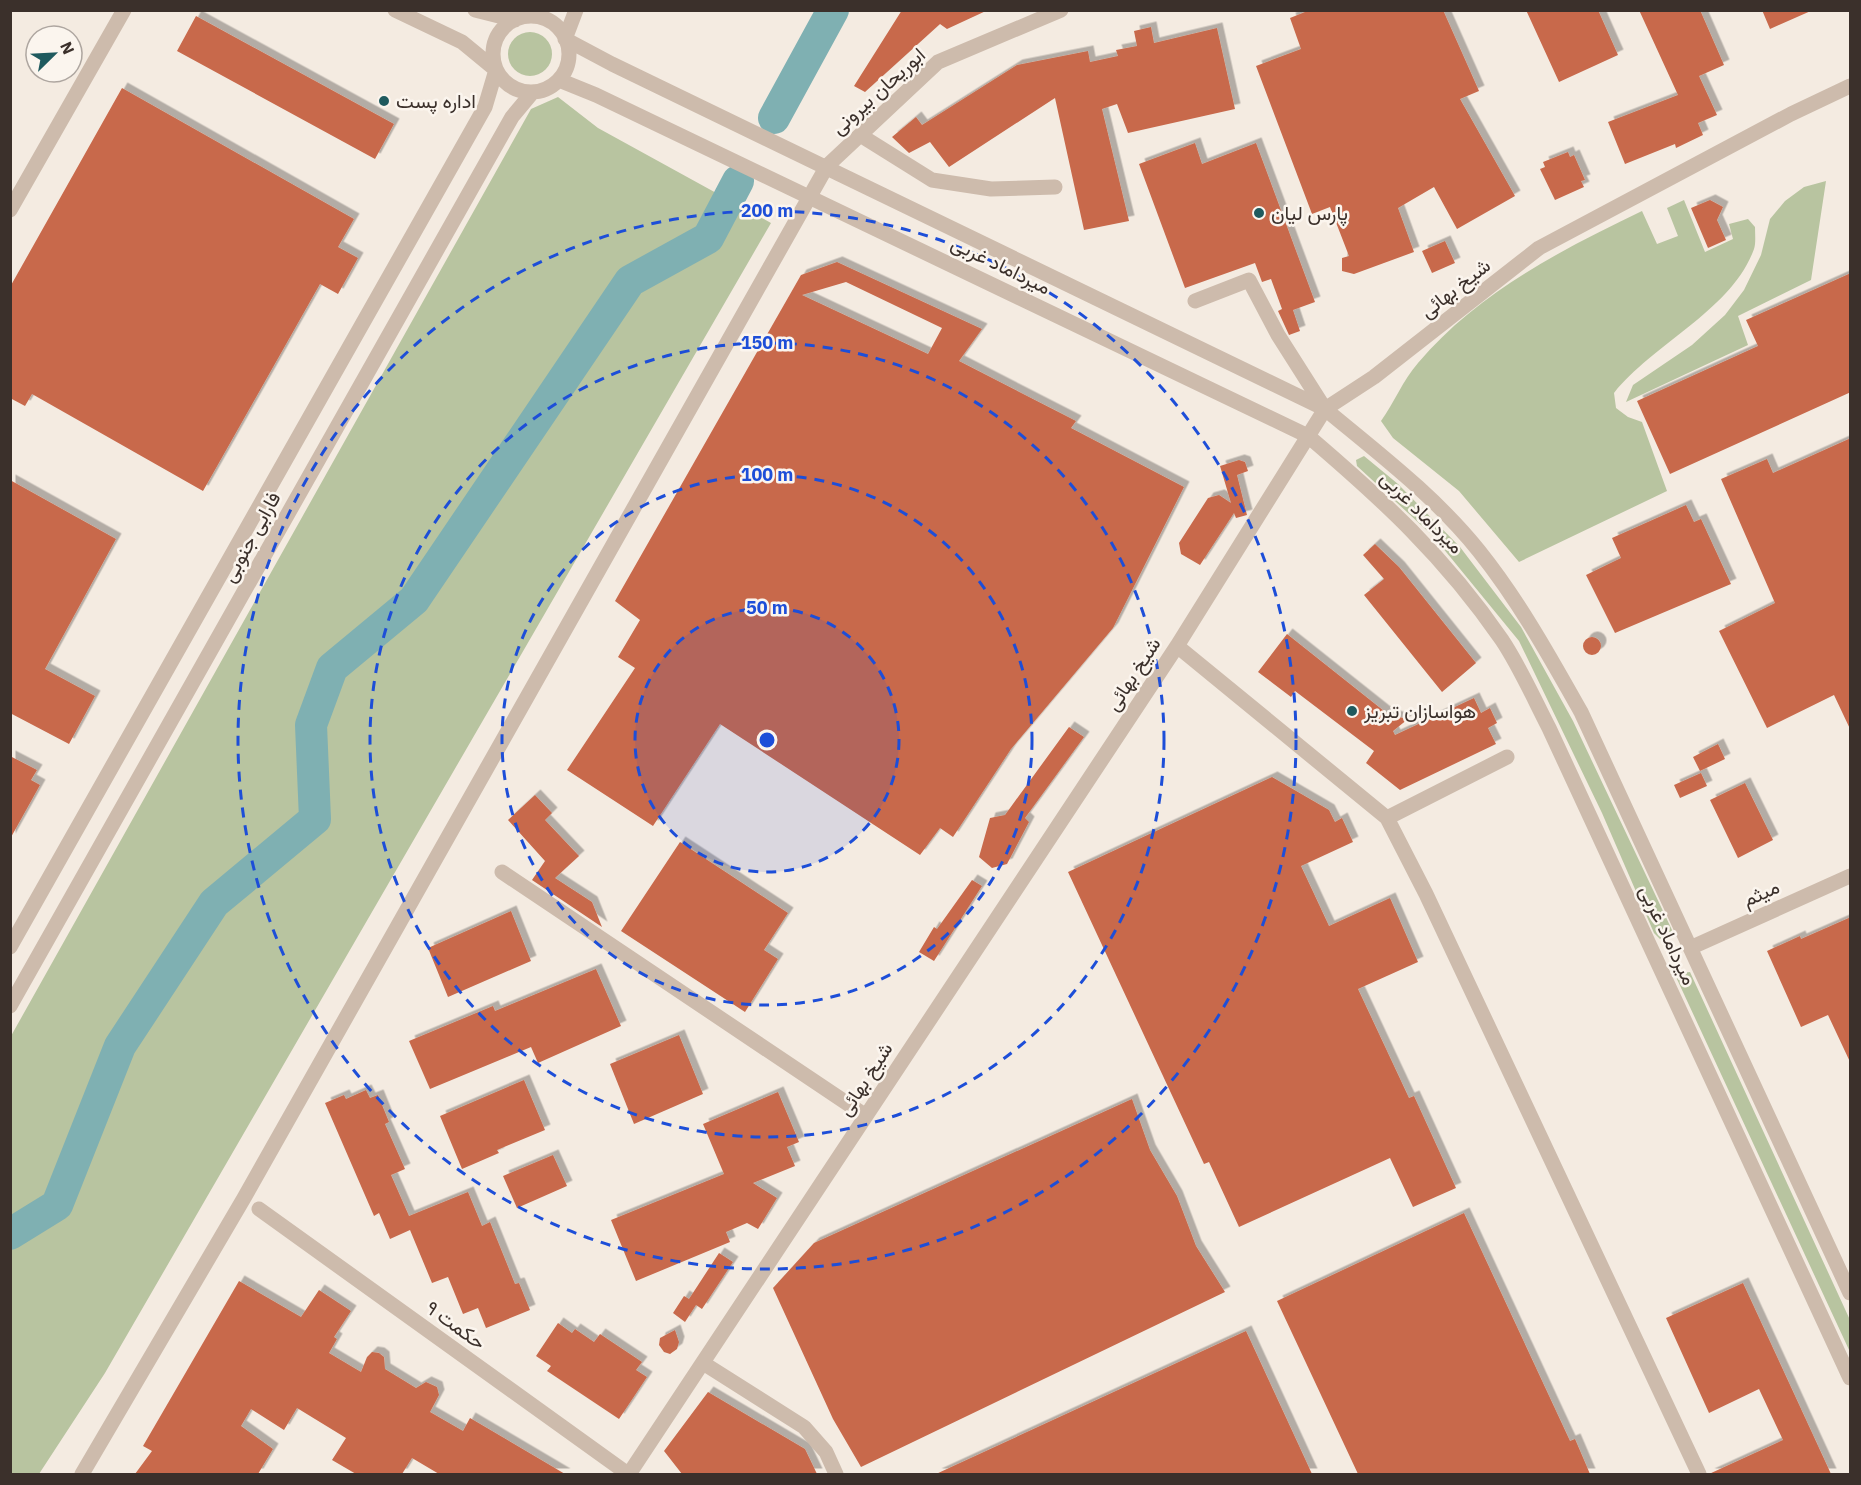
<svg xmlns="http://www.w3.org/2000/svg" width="1861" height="1485" font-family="'IBM Plex Sans',Vazirmatn,sans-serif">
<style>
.green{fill:#b8c4a0}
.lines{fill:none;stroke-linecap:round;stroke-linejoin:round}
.river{stroke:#7fb0b2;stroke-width:32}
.building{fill:#c8694b;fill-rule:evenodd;filter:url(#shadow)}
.minor{stroke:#cdbbac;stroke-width:15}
.ring{fill:none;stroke:#1d4ed8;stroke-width:3;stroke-dasharray:10 8}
.poi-dot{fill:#1f5a5e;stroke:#fbf5ee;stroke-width:2}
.labels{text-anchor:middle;stroke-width:5;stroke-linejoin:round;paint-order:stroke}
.street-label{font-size:20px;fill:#3b302b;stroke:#fbf5ee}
.poi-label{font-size:20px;fill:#3b302b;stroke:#fbf5ee;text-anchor:start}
.centre{fill:#1d4ed8;stroke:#fbf5ee;stroke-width:3}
.ring-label{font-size:18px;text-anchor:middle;font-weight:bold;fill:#1d4ed8;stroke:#fbf5ee;stroke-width:5;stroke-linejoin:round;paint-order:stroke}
</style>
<defs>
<filter id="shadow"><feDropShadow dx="5.5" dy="-5.5" stdDeviation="0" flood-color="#0004"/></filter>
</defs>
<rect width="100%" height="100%" fill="#f4ebe1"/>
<path class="green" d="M508 54a22 22 0 1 1 44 0a22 22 0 1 1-44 0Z
M 558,97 L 598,128 L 771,223 L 105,1373 L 39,1474 L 11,1474 L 11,1036 L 531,109 Z
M 1826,181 L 1811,280 L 1738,316 L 1748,345 L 1626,402 L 1633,385 L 1692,345 L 1725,315 L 1744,290 L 1761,255 L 1770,219 L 1785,201 L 1804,187 Z
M 1684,200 L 1705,252 L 1733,239 L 1729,224 L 1748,219 L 1755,227 C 1755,234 1756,243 1754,249 C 1732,310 1653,344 1614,393 L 1616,408 L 1628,417 L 1642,422 L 1667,491 L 1519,562 L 1459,491 L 1393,438 L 1381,421 C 1394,403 1403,380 1418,363 C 1477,293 1561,250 1642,211 L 1657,244 L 1678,236 L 1667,208 Z
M 1364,456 L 1398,484 L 1460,547 L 1521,627 L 1573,721 L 1672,930 L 1668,938 L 1660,939 L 1654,933 L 1602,813 L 1519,641 L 1433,536 L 1357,466 L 1356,460 Z
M 1690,972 L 1850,1320 L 1850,1352 L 1676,977 L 1681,973 Z"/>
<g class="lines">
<path class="river" d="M 774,118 L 833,10
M 10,1234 L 57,1205 L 120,1046 L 214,903 L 315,819 L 311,725 L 332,668 L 414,600 L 630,281 L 708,238 L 738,181"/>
</g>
<path class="building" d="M 902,10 L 988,10 L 947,29 L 940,24 L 865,92 L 854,86 Z
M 1310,10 L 1443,10 L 1479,91 L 1460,99 L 1515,196 L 1457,229 L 1434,187 L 1398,208 L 1414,252 L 1354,274 L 1342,271 L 1342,258 L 1349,256 L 1330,207 L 1312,214 L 1256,66 L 1301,49 L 1290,18 Z
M 1526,10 L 1598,10 L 1618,55 L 1559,82 Z
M 1639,10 L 1700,10 L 1724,65 L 1699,76 L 1717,115 L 1698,123 L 1703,135 L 1676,148 L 1675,144 L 1625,164 L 1608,122 L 1678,95 Z
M 1762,10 L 1813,10 L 1770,29 Z
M 196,16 L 394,124 L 375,159 L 177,51 Z
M 1151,27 L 1154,43 L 1217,28 L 1235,109 L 1128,133 L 1117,104 L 1102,109 L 1129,221 L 1084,230 L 1055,98 L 949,167 L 930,142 L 909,153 L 892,137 L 916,117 L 922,125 L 1017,65 L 1088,51 L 1090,62 L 1118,56 L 1116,50 L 1137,46 L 1134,31 Z
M 122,88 L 354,219 L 338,247 L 358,258 L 338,294 L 320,284 L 203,491 L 32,394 L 25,406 L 10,398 L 10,287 Z
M 1195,143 L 1202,164 L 1256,143 L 1315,302 L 1293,310 L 1300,331 L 1289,335 L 1278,311 L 1282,309 L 1271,279 L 1262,282 L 1255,263 L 1185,288 L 1139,164 Z
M 1568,152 L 1570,157 L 1574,155 L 1585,180 L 1581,181 L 1584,187 L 1555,200 L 1540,169 L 1545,167 L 1543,162 Z
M 1710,200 L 1723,207 L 1717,220 L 1726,240 L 1708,248 L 1691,208 Z
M 1445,241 L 1455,263 L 1432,273 L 1422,251 Z
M 837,262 L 982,329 L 959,361 L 1076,421 L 1071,428 L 1184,487 L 1113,628 L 1011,749 L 953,837 L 940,828 L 920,855 L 720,724 L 653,826 L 567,770 L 635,668 L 618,657 L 640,620 L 615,601 L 801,275 ZM 846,282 L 942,328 L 928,354 L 802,295 Z
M 1851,273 L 1851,392 L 1670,474 L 1637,401 L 1758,346 L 1746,320 Z
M 1851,438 L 1851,731 L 1834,695 L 1767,728 L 1719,631 L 1775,603 L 1721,479 L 1767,459 L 1773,473 Z
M 1239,460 L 1245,462 L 1248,471 L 1237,475 L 1247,515 L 1236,518 L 1234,513 L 1200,565 L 1181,554 L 1179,543 L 1208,498 L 1219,495 L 1231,503 L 1220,466 Z
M 10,480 L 116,539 L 45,669 L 95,696 L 69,744 L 10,713 Z
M 1686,505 L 1694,522 L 1701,519 L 1731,584 L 1615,633 L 1586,575 L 1621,558 L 1612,538 Z
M 1375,544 L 1399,567 L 1476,663 L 1442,692 L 1364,595 L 1384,579 L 1363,555 Z
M 1287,634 L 1389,715 L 1408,719 L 1393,731 L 1395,735 L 1474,698 L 1481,713 L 1490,708 L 1497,723 L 1488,728 L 1496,744 L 1400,790 L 1366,763 L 1374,751 L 1295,691 L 1291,697 L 1258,672 Z
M1583 646a9 9 0 1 1 18 0a9 9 0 1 1-18 0Z
M 1069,727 L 1084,737 L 1025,818 L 1029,822 L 1007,864 L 992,868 L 979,857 L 990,818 L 1005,815 Z
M 1718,744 L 1725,759 L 1700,771 L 1693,757 Z
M 10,756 L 37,770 L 31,780 L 40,785 L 10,839 Z
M 1701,773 L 1707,786 L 1680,798 L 1674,785 Z
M 1272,777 L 1329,810 L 1335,822 L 1342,818 L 1353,842 L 1301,866 L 1329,926 L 1390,898 L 1418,962 L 1358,989 L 1409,1098 L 1414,1096 L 1456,1188 L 1413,1207 L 1390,1158 L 1239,1227 L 1209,1162 L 1204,1164 L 1068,872 Z
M 1745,783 L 1773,840 L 1738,858 L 1710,800 Z
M 535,795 L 552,813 L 545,820 L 579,856 L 555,878 L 592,902 L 602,927 L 532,880 L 545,861 L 508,820 Z
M 680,842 L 788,913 L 764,950 L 778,959 L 745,1012 L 621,931 Z
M 972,880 L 982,886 L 934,961 L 919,952 L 934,927 L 937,929 Z
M 511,911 L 531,961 L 448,997 L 428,948 Z
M 1851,917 L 1851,1064 L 1828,1015 L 1801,1027 L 1767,951 L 1800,936 L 1801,939 Z
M 596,969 L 621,1026 L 538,1063 L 531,1047 L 430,1089 L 409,1041 L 493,1006 L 495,1011 Z
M 679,1035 L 703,1094 L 634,1124 L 610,1064 Z
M 524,1080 L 545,1130 L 497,1150 L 499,1153 L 462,1169 L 440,1116 Z
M 366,1090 L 370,1098 L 378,1095 L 389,1122 L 385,1124 L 405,1169 L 391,1175 L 409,1216 L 468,1192 L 482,1226 L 490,1222 L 515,1284 L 519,1283 L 530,1310 L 486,1328 L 478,1308 L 463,1314 L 448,1277 L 432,1283 L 410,1230 L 390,1239 L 379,1213 L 374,1216 L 325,1103 L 344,1095 L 346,1099 Z
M 778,1092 L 799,1142 L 787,1147 L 795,1166 L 753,1183 L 777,1198 L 758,1229 L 747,1223 L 726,1232 L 730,1242 L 636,1281 L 611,1220 L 724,1174 L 703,1124 Z
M 1132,1099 L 1150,1150 L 1177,1196 L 1196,1246 L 1225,1292 L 861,1467 L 833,1419 L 773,1288 L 814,1243 Z
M 553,1155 L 567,1186 L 517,1208 L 503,1176 Z
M 1464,1213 L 1570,1441 L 1575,1439 L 1590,1474 L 1358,1474 L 1277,1301 Z
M 719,1253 L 733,1262 L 702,1309 L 696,1305 L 685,1322 L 673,1313 L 684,1296 L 689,1299 Z
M 239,1281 L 301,1317 L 319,1290 L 351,1311 L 334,1337 L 337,1339 L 329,1353 L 361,1372 L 367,1357 L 372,1352 L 379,1353 L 384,1357 L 385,1369 L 416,1388 L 426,1382 L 437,1387 L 439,1395 L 430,1412 L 463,1431 L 470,1418 L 565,1474 L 439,1474 L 412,1458 L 402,1474 L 356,1474 L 332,1460 L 346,1438 L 297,1408 L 284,1430 L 251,1409 L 241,1426 L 273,1449 L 258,1474 L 135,1474 L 152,1451 L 143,1446 Z
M 1743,1283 L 1831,1474 L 1709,1474 L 1783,1440 L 1759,1389 L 1709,1413 L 1666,1318 Z
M 558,1323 L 572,1333 L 575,1329 L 594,1342 L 600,1334 L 642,1362 L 636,1370 L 647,1377 L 619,1419 L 547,1371 L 551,1366 L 536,1356 Z
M 675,1330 L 679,1342 L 677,1349 L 670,1354 L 664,1352 L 659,1345 L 660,1338 Z
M 1246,1331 L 1312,1474 L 936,1474 Z
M 708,1392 L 805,1449 L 817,1474 L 682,1474 L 664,1451 Z"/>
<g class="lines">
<path class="minor" d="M 475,10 L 515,20
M 576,10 L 565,39 L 612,64 L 1325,409 C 1378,453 1436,497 1479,551 C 1519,601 1550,657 1581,712 L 1850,1293
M493 54a38 38 0 1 1 76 0a38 38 0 1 1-76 0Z
M 559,80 L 596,95 L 1308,436 C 1383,500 1445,557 1502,640 C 1520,667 1534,699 1549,728 L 1850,1378
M 860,135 L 932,180 L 991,189 L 1055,187
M 10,210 L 124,10
M 1195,301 L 1249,280 L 1278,335 L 1325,409
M 1177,646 L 1387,818 L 1426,894 L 1699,1474
M 1387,818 L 1507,757
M 502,872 L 866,1116
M 10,947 L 485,107 L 496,70 L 462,42 L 395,10
M 1690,948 L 1850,876
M 10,1006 L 512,117 L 532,93
M 259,1209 L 628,1474
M 703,1363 L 804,1427 L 826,1452 L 836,1474
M 82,1474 L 244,1198 L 827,166 L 938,62 L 1061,10
M 629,1474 L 1177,646 L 1325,409 L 1374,377 L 1539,248 L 1791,114 L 1850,86"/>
</g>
<circle cx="767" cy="740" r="132" fill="#1d4ed8" fill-opacity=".12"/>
<g class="ring">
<circle cx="767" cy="740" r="132"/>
<circle cx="767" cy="740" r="265"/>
<circle cx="767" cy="740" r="397"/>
<circle cx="767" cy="740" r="529"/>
</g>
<g class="poi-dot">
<circle cx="384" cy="101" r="6"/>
<circle cx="1259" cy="213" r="6"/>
<circle cx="1352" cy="711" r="6"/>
</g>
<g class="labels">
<g class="street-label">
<text transform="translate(878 91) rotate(-42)" y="7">ابوریحان بیرونی</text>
<text transform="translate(1001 265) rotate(26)" y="7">میرداماد غربی</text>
<text transform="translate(1455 288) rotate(-38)" y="7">شیخ بهائی</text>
<text transform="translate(1422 512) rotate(45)" y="7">میرداماد غربی</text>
<text transform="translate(251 537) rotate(-61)" y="7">فارابی جنوبی</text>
<text transform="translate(1133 674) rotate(-57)" y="7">شیخ بهائی</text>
<text transform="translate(1761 893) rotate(-24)" y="7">میثم</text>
<text transform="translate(1668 935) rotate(65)" y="7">میرداماد غربی</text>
<text transform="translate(865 1079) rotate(-57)" y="7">شیخ بهائی</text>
<text transform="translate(456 1325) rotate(36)" y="7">حکمت ۹</text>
</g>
<g class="poi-label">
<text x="396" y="108">اداره پست</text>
<text x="1271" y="220">پارس لیان</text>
<text x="1364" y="718">هواسازان تبریز</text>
</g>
</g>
<circle cx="767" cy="740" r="9" class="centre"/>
<g class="ring-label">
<text x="767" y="217">200 m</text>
<text x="767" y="349">150 m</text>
<text x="767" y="481">100 m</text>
<text x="767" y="614">50 m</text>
</g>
<rect width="1861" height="1485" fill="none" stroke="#3b302b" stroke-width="24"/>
<g transform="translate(54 54) rotate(66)"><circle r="28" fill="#fbf5ee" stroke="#aea6a0" stroke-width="1.5"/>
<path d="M0-4.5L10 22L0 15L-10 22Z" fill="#1f5a5e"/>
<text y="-9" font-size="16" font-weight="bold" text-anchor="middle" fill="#3b302b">N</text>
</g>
</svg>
